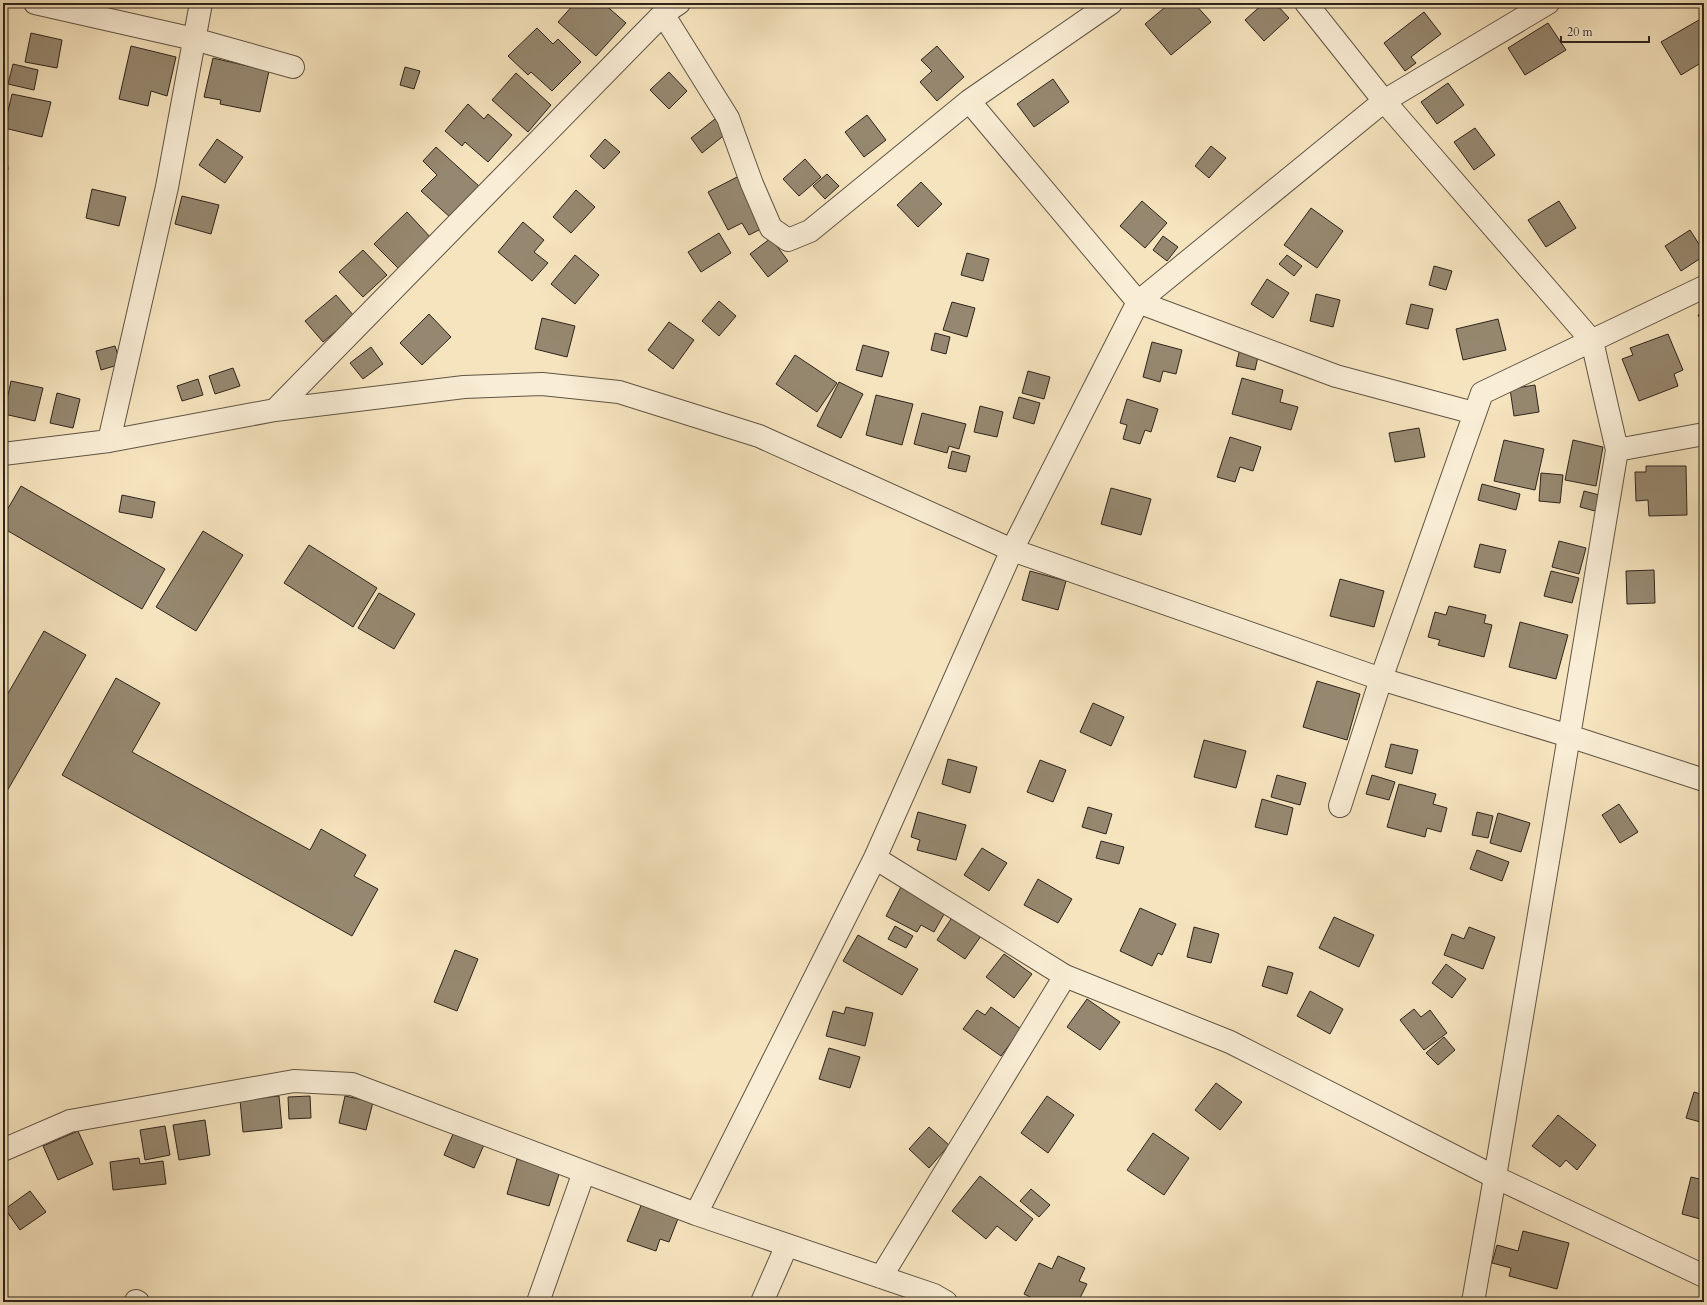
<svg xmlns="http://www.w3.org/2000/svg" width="1707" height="1305" font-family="Cardo,serif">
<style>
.building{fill:#968870;stroke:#2e241c}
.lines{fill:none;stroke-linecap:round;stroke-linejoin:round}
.minor-casing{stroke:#605444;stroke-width:24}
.minor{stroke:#f9edd5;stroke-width:22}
</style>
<rect width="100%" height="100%" fill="#f6e4be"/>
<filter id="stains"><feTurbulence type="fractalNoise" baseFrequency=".005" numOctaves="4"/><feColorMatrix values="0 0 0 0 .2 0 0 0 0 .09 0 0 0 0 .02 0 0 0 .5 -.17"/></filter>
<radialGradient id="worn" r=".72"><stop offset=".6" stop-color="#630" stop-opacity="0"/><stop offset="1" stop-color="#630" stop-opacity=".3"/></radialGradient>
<path class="building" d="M 575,3 L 603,3 L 626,23 L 596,56 L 558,22 Z
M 1170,3 L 1194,3 L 1211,22 L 1171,55 L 1145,24 Z
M 1264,3 L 1275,3 L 1289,18 L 1264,41 L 1245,20 Z
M 1424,12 L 1441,34 L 1411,57 L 1416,63 L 1405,71 L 1384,43 Z
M 1704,17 L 1704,61 L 1681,75 L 1661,42 Z
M 1548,23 L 1566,50 L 1525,75 L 1508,48 Z
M 537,28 L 553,44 L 558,39 L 581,62 L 552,91 L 531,72 L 528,75 L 508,56 Z
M 31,33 L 62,40 L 57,68 L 25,62 Z
M 131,46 L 176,57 L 167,96 L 151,91 L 148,106 L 119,99 Z
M 937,46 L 964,77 L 937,101 L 920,82 L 932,71 L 921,60 Z
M 213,58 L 269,71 L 260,112 L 220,104 L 221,100 L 204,97 Z
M 13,64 L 38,70 L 34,90 L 8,84 Z
M 405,67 L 420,71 L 414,89 L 400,85 Z
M 669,72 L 687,91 L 669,109 L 650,90 Z
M 516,73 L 551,105 L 528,132 L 492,100 Z
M 1053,79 L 1069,102 L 1034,127 L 1017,104 Z
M 1448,83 L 1464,105 L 1437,124 L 1421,102 Z
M 12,94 L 51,102 L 42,137 L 4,128 Z
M 468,104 L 484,119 L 488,114 L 512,135 L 488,162 L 465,142 L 462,146 L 445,131 Z
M 867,115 L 886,140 L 864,157 L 845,132 Z
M 715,119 L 727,133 L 702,153 L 691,138 Z
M 1475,128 L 1495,155 L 1474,170 L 1454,142 Z
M 3,133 L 5,133 L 8,170 L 3,171 Z
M 217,139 L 243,157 L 225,183 L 199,165 Z
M 605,139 L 620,152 L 604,169 L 590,156 Z
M 1211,146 L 1226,158 L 1209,178 L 1195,166 Z
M 436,147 L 480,187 L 451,218 L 421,191 L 437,175 L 423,161 Z
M 805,159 L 821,177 L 799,196 L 783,179 Z
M 827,174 L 839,186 L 825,199 L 813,186 Z
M 739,176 L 765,227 L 749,235 L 742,223 L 728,230 L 708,192 Z
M 921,182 L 942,204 L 918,227 L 897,205 Z
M 92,189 L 126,197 L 119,226 L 86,218 Z
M 576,190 L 595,207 L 571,233 L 553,217 Z
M 182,196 L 219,205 L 211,234 L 175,224 Z
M 1142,201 L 1167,223 L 1145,248 L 1120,226 Z
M 1559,201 L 1576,228 L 1546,247 L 1528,220 Z
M 1311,208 L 1343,231 L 1317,268 L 1284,245 Z
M 407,212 L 432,239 L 400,270 L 374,244 Z
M 523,222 L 544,240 L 534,252 L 548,263 L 532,281 L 498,252 Z
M 1690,230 L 1704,252 L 1704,256 L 1681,271 L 1665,246 Z
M 719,233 L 731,253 L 701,272 L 688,252 Z
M 1163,236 L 1178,247 L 1167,261 L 1153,250 Z
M 771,238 L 788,261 L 768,277 L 750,254 Z
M 363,250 L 387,275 L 363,297 L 339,272 Z
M 967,253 L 989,259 L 983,281 L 961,275 Z
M 575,255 L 599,275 L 575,304 L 551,284 Z
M 1287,255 L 1302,266 L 1294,276 L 1279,264 Z
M 1434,266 L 1452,271 L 1446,290 L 1429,285 Z
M 1267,279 L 1289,293 L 1273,318 L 1251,304 Z
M 1316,294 L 1340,300 L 1333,327 L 1310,321 Z
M 336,295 L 354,316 L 323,342 L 305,321 Z
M 719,301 L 736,316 L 719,336 L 702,321 Z
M 952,302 L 975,308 L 967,337 L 943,330 Z
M 1411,304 L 1433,309 L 1428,329 L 1406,324 Z
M 1704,312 L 1704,325 L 1698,315 Z
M 429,314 L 451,337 L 422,365 L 400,343 Z
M 542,318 L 575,326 L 567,357 L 535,349 Z
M 1498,319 L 1506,350 L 1463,360 L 1456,329 Z
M 669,322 L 694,340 L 673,369 L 648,350 Z
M 935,333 L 950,337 L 946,354 L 931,350 Z
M 1668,334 L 1683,370 L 1674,374 L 1678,386 L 1639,401 L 1622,359 L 1633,355 L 1630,348 Z
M 1152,342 L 1182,350 L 1176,374 L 1163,371 L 1160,382 L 1143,377 Z
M 863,345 L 889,352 L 882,377 L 856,370 Z
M 115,346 L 121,364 L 101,370 L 96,351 Z
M 371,347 L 383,364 L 363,379 L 350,363 Z
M 1240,348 L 1259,352 L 1255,370 L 1236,366 Z
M 795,355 L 837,383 L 817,412 L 776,384 Z
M 233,368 L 240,386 L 215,394 L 209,376 Z
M 1028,371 L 1050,377 L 1044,399 L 1022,393 Z
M 1242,378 L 1283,390 L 1280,402 L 1298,407 L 1291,430 L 1232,414 Z
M 198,379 L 203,395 L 182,401 L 177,386 Z
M 11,381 L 43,388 L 35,421 L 4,414 Z
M 839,382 L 863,394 L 841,438 L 817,426 Z
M 1535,385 L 1539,412 L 1514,416 L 1510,389 Z
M 57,393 L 80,399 L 73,428 L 50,423 Z
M 876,395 L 913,404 L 902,445 L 866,435 Z
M 1019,397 L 1040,403 L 1034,424 L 1013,418 Z
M 1127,399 L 1158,409 L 1151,432 L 1145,430 L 1140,444 L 1123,439 L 1127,425 L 1120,423 Z
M 980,406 L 1003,412 L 997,437 L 974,432 Z
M 922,413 L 966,424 L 959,449 L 949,446 L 947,453 L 914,444 Z
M 1419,428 L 1425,457 L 1395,462 L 1389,433 Z
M 1230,437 L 1261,447 L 1253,471 L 1240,467 L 1235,482 L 1217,477 Z
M 1504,440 L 1544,449 L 1535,490 L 1494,481 Z
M 1573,440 L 1603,447 L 1596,486 L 1565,480 Z
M 952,451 L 970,456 L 966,472 L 948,468 Z
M 1646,466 L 1686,466 L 1687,515 L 1649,516 L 1648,500 L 1636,501 L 1635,472 L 1646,472 Z
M 1541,473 L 1563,475 L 1560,503 L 1539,501 Z
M 1482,484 L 1520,494 L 1516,510 L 1478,500 Z
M 21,486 L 165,569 L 142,609 L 3,528 L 3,517 Z
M 1111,488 L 1151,499 L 1141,535 L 1101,524 Z
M 1584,491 L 1603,496 L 1599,512 L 1580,507 Z
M 122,495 L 155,502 L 152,518 L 119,512 Z
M 203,531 L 243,555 L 196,631 L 156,607 Z
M 1559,541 L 1586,548 L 1579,574 L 1552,567 Z
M 1480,544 L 1506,550 L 1500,573 L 1474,567 Z
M 309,545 L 377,588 L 353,627 L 284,583 Z
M 1654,570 L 1655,603 L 1627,604 L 1626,571 Z
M 1030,571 L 1066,581 L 1058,610 L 1022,600 Z
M 1551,571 L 1579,578 L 1572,603 L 1544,596 Z
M 1340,579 L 1384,591 L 1374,627 L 1330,616 Z
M 379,593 L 415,614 L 394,649 L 358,628 Z
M 1449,606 L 1486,615 L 1484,623 L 1492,625 L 1484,657 L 1438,645 L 1440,640 L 1428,637 L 1435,612 L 1446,615 Z
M 1520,622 L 1568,635 L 1556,679 L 1509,667 Z
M 44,631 L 86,655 L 3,798 L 3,702 Z
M 116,678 L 160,703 L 132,752 L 310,850 L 321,829 L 366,855 L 354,876 L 378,889 L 352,936 L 62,775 Z
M 1317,681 L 1360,694 L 1347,740 L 1303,727 Z
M 1093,703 L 1124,717 L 1111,746 L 1080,732 Z
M 1704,724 L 1704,740 L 1700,739 Z
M 1204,740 L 1246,751 L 1236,788 L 1194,777 Z
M 1391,744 L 1418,750 L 1412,774 L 1385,767 Z
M 948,759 L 977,767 L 970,793 L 942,784 Z
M 1040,760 L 1066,770 L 1053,802 L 1027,792 Z
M 1277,775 L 1306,783 L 1300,805 L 1271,797 Z
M 1372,775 L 1395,782 L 1389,800 L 1366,794 Z
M 1399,784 L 1436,794 L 1433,804 L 1447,808 L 1441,832 L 1427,828 L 1425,837 L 1387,827 Z
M 1262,799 L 1293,808 L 1287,835 L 1255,827 Z
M 1619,804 L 1638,832 L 1620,843 L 1602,815 Z
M 1088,807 L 1112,814 L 1106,834 L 1082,827 Z
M 918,812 L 966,825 L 956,860 L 917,850 L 920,840 L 911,837 Z
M 1477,812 L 1493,816 L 1488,838 L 1472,835 Z
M 1498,813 L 1530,823 L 1521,852 L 1490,843 Z
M 1101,841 L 1124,847 L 1119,864 L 1096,858 Z
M 982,848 L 1007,863 L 989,891 L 964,875 Z
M 1477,850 L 1509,862 L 1502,881 L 1470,869 Z
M 1038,879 L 1072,899 L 1058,923 L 1024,905 Z
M 903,883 L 948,907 L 934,932 L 921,925 L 917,932 L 886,916 Z
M 1140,908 L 1176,924 L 1162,955 L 1158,953 L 1152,966 L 1120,951 Z
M 953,916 L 981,936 L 965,959 L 937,940 Z
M 1334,917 L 1374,935 L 1359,967 L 1319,948 Z
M 895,926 L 913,936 L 906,948 L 888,939 Z
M 1194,927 L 1219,934 L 1211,963 L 1187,957 Z
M 1469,927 L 1495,937 L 1483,969 L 1444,955 L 1452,934 L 1464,939 Z
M 858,935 L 918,969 L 902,995 L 843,961 Z
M 455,950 L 478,959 L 457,1011 L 434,1002 Z
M 1004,954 L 1032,974 L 1014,998 L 986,977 Z
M 1446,964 L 1466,979 L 1452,998 L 1432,983 Z
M 1268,966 L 1293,973 L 1287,994 L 1262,986 Z
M 1310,991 L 1343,1009 L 1330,1034 L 1297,1016 Z
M 1087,999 L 1120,1022 L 1100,1050 L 1067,1027 Z
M 846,1007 L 873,1013 L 865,1046 L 826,1036 L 833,1011 L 844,1014 Z
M 991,1007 L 1021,1029 L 1001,1056 L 963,1029 L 977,1010 L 985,1015 Z
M 1414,1009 L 1421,1017 L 1430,1010 L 1447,1033 L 1424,1050 L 1400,1020 Z
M 1444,1037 L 1455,1050 L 1438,1065 L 1426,1053 Z
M 829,1048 L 860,1057 L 850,1088 L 819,1079 Z
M 1216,1083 L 1242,1102 L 1220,1130 L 1195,1110 Z
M 1694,1092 L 1704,1095 L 1704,1123 L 1686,1118 Z
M 279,1096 L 282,1128 L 243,1132 L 240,1100 Z
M 310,1096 L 311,1118 L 289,1119 L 288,1097 Z
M 345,1096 L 373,1102 L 366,1130 L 339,1123 Z
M 1047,1096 L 1074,1115 L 1048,1153 L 1021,1133 Z
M 1558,1115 L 1596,1145 L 1577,1170 L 1566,1160 L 1560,1167 L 1532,1146 Z
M 205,1120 L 210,1155 L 179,1160 L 173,1125 Z
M 165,1126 L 170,1155 L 145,1160 L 140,1130 Z
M 456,1127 L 486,1140 L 474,1168 L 444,1155 Z
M 929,1127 L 949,1145 L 929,1168 L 909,1149 Z
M 78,1131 L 93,1164 L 58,1180 L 43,1146 Z
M 1153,1133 L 1189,1158 L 1164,1195 L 1127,1170 Z
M 139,1158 L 140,1164 L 163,1161 L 166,1184 L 113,1190 L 110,1162 Z
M 517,1159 L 560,1171 L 549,1206 L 507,1194 Z
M 980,1176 L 1033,1219 L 1016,1241 L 997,1226 L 986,1239 L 952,1211 Z
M 1691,1177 L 1704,1180 L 1704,1220 L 1682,1214 Z
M 1031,1189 L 1050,1205 L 1039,1217 L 1020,1201 Z
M 30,1191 L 46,1212 L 20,1230 L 5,1209 Z
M 642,1203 L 679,1216 L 669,1242 L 660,1239 L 656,1251 L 627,1241 Z
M 1523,1231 L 1569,1243 L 1557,1289 L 1509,1276 L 1511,1268 L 1492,1263 L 1497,1245 L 1518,1251 Z
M 1058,1256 L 1085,1268 L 1079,1281 L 1087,1284 L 1078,1302 L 1040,1302 L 1024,1294 L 1039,1263 L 1052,1269 Z"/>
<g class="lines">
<defs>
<path id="minor" d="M 35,3 L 194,39 L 293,67
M 1306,3 L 1384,101 L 1592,341 L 1617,450 L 1495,1177 L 1473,1302
M 663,14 L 728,118 L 752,184 L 771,228 L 788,240 L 810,231 L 969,101 L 1111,3
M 969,101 L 1138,302 L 1336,376 L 1474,413
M 275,410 L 663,14 L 679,3
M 109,441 L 167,187 L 201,3
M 1617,450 L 1704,434
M 3,454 L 109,441 L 275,410 L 464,387 L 542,384 L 619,392 L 759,436 L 1012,550 L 1381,679 L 1569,736 L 1704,780
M 1340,806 L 1381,679 L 1482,393 L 1704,287
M 875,858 L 1065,976 L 1230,1042 L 1495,1177 L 1704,1276
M 3,1150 L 70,1121 L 294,1081 L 352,1084 L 696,1214 L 934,1295 L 946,1302
M 696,1214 L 875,858 L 1012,550 L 1138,302 L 1384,101 L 1548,3
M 881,1277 L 1065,976
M 136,1301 L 138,1302
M 538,1302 L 584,1172
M 762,1302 L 787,1245"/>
</defs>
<use href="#minor" class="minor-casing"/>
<use href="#minor" class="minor"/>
</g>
<rect width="1707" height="1305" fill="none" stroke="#f6e4be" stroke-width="16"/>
<rect x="4" y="4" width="1699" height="1297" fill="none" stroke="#2e241c" stroke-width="2"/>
<rect x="8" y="8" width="1691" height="1289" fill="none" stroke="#2e241c"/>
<path d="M1561 36v6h88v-6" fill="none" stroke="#2e241c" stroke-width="2"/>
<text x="1567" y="36" font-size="12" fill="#2e241c" stroke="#f9edd5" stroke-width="3" paint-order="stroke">20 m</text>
<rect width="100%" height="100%" filter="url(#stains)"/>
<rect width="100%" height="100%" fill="url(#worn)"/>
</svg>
